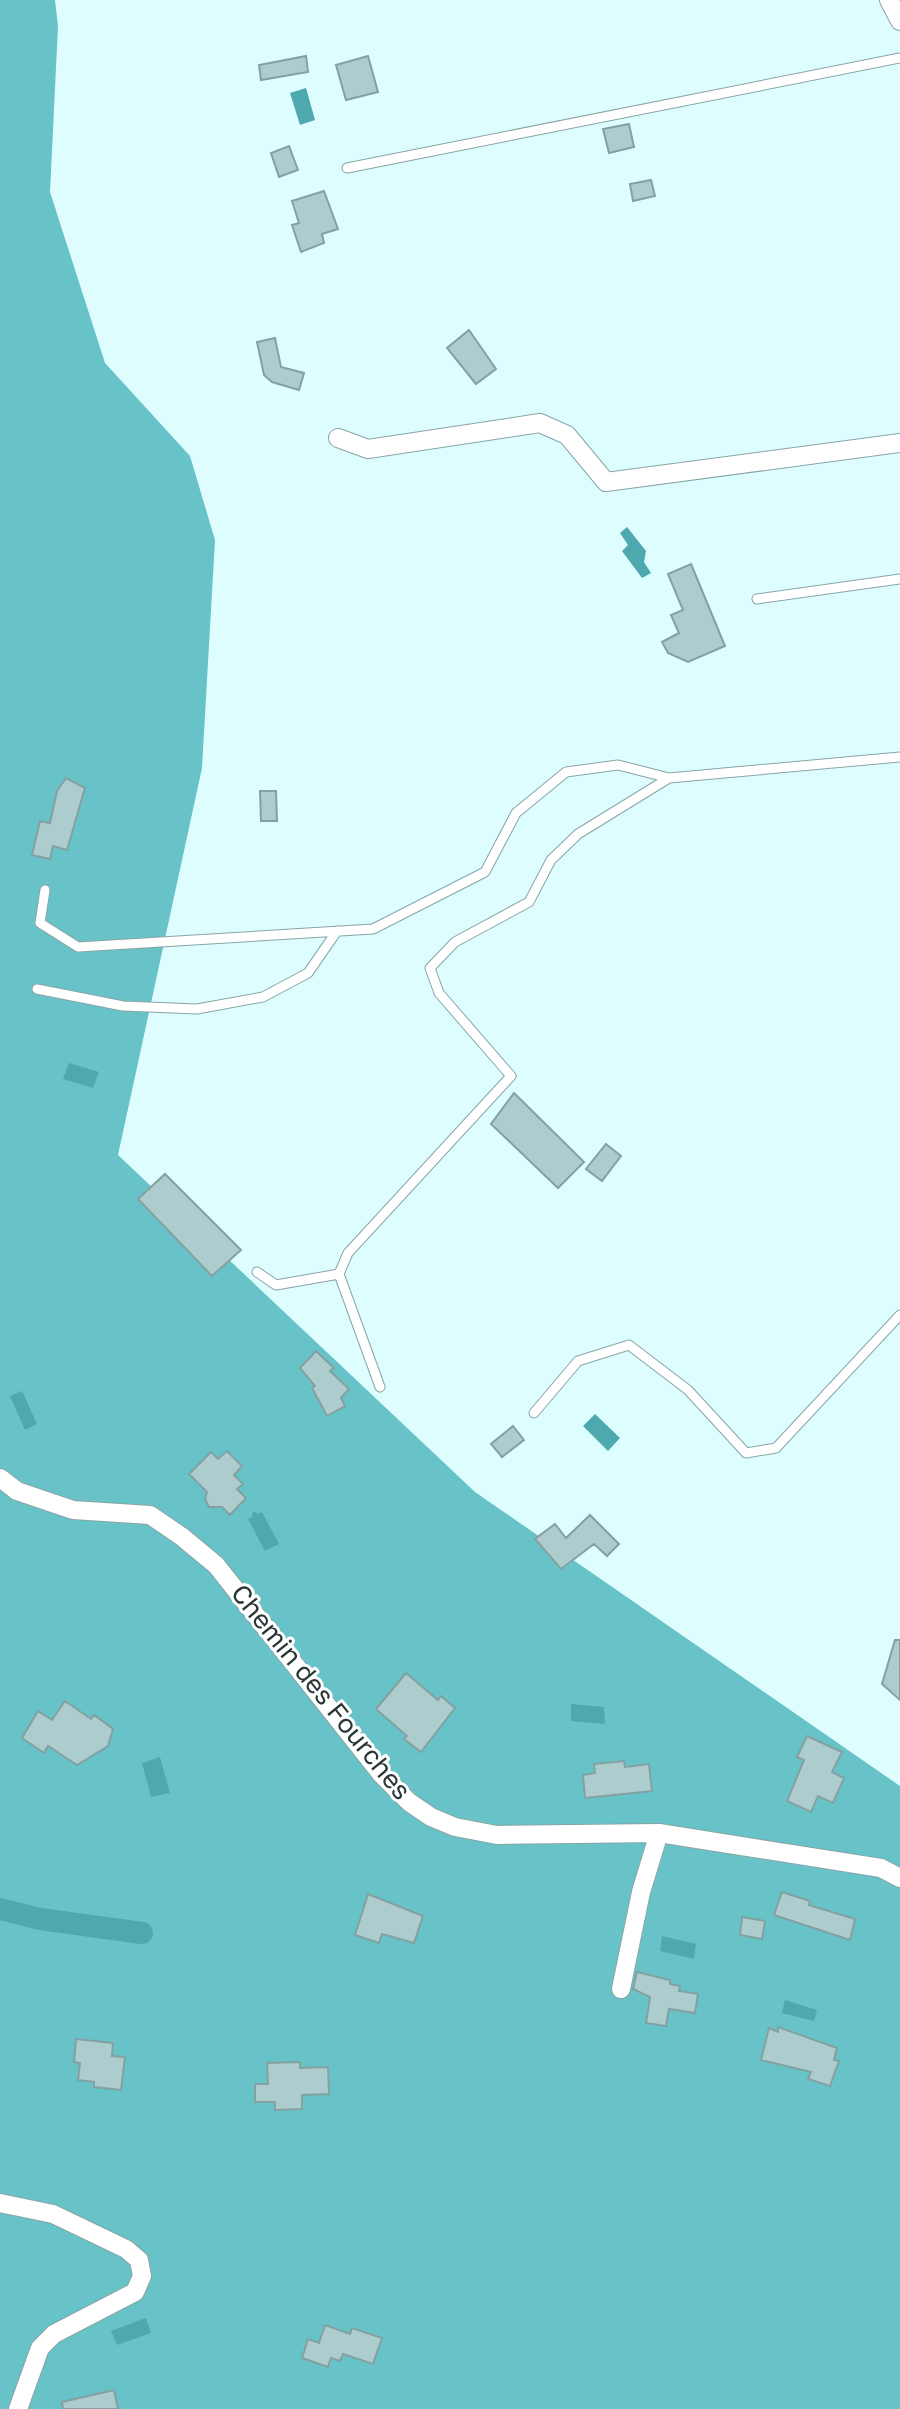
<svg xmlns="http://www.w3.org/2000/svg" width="900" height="2409" font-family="'Golos Text',sans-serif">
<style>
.forest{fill:#68c3c8}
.water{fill:#4ea9ae}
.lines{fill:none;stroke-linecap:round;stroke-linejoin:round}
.canal{stroke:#4ea9ae;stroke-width:22}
.building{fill:#adcccd;stroke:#83a1a2;stroke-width:2}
.service-casing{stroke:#88a5a7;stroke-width:11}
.minor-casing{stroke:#88a5a7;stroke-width:20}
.service{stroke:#fff;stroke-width:9}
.minor{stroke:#fff;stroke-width:18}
.labels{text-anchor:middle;stroke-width:6;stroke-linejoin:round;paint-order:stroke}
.street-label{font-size:26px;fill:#2a3737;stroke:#fff}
</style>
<rect width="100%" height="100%" fill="#ddfdff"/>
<path class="forest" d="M 0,0 L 55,0 L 58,26 L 50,192 L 105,363 L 190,456 L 215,540 L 202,768 L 118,1155 L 475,1492 L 900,1786 L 900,2409 L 0,2409 Z"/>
<path class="water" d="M 306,88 L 315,120 L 300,125 L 290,93 Z
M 627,527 L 646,551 L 644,562 L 651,573 L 642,578 L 622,551 L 628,545 L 620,533 Z
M 69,1063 L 99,1072 L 93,1088 L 63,1079 Z
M 22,1391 L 37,1424 L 25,1430 L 10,1396 Z
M 595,1414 L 620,1438 L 608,1451 L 583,1426 Z
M 253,1511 L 258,1514 L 262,1512 L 279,1544 L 265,1551 L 248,1519 L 252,1517 Z
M 571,1704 L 604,1707 L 605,1724 L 571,1721 Z
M 160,1757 L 170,1793 L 151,1797 L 142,1763 Z
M 662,1936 L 696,1944 L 694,1959 L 660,1951 Z
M 785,2000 L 817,2010 L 814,2021 L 782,2013 Z
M 146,2318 L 151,2333 L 117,2345 L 111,2331 Z"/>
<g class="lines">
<path class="canal" d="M 0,1909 L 40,1919 L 142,1933"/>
</g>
<path class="building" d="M 306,56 L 308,72 L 261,80 L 259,65 Z
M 368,56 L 378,92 L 346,100 L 336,65 Z
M 629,124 L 634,147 L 609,153 L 603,129 Z
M 289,146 L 298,170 L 279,177 L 271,153 Z
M 651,180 L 655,196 L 633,201 L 630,184 Z
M 324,191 L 338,229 L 322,234 L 324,243 L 301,252 L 292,225 L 299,223 L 292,201 Z
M 469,330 L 496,369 L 476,384 L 447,348 Z
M 275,338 L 281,367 L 304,373 L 299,390 L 272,382 L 264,375 L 257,342 Z
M 691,564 L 725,646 L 688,662 L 668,653 L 662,642 L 679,633 L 671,615 L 683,610 L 668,574 Z
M 66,778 L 85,788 L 67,850 L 53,846 L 50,859 L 32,855 L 40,821 L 50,823 L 57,791 Z
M 260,791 L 276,791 L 277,821 L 261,821 Z
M 514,1093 L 584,1162 L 558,1188 L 491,1124 Z
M 606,1144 L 621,1156 L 602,1181 L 586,1169 Z
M 165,1174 L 241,1250 L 212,1276 L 138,1199 Z
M 316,1351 L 334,1368 L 330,1371 L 349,1389 L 341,1398 L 345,1406 L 327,1416 L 312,1388 L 315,1386 L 300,1368 Z
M 513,1426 L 524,1440 L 502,1457 L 491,1444 Z
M 227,1451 L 242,1466 L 234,1475 L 243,1484 L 237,1489 L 246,1498 L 230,1515 L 222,1507 L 209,1507 L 205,1499 L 207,1492 L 189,1474 L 211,1452 L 218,1459 Z
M 590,1515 L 619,1544 L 607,1556 L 594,1544 L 561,1569 L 535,1539 L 555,1524 L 566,1538 Z
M 895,1640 L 900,1640 L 900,1700 L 882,1684 Z
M 406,1673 L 438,1700 L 441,1696 L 455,1708 L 421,1752 L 404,1739 L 407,1736 L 376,1709 Z
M 65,1701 L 91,1719 L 94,1715 L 113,1729 L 108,1746 L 77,1765 L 48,1746 L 44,1753 L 22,1738 L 38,1711 L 52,1720 Z
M 807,1736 L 842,1752 L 832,1772 L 844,1778 L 833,1803 L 818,1796 L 811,1812 L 787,1801 L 804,1760 L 797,1757 Z
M 624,1761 L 625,1767 L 649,1764 L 652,1791 L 585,1798 L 583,1775 L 595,1773 L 594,1764 Z
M 782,1892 L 810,1901 L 809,1905 L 855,1919 L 850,1940 L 774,1915 Z
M 368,1894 L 423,1916 L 414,1943 L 382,1934 L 379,1943 L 355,1935 Z
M 742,1917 L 765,1921 L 762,1939 L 740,1935 Z
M 637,1972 L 670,1980 L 670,1984 L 680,1986 L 679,1991 L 698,1994 L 695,2013 L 669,2009 L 666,2026 L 646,2023 L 650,1997 L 633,1989 Z
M 778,2027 L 837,2048 L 834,2060 L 839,2061 L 830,2086 L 808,2079 L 811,2072 L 761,2060 L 769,2028 L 778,2032 Z
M 76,2039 L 113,2043 L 112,2056 L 125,2057 L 121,2090 L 94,2087 L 94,2082 L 78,2080 L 80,2063 L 74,2062 Z
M 300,2062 L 300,2068 L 328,2067 L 329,2094 L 302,2095 L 302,2109 L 275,2110 L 275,2102 L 255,2102 L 255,2084 L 268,2084 L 267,2063 Z
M 325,2325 L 350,2334 L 352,2328 L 382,2338 L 373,2364 L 343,2354 L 340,2361 L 331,2358 L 328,2367 L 302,2358 L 308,2339 L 319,2343 Z
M 114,2390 L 118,2409 L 63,2409 L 62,2402 Z"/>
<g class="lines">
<defs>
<path id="service" d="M 347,168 L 900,58
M 757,599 L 900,579
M 45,890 L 40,923 L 78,947 L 373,929 L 485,872 L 516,813 L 566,772 L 618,765 L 669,778 L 900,757
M 37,989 L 123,1006 L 197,1009 L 263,997 L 308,973 L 337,931
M 257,1272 L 276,1285 L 339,1274
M 380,1387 L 339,1274 L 348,1253 L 511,1076 L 439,993 L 430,968 L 455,942 L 529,902 L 551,860 L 578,834 L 669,778
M 534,1413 L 578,1361 L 629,1345 L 688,1390 L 746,1453 L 776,1448 L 900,1315"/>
<path id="minor" d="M 889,0 L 900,21
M 338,438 L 368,449 L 540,423 L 567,435 L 606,482 L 900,443
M 0,1478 L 17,1491 L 73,1510 L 150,1515 L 181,1536 L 216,1565 L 382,1775 L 409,1802 L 431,1817 L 455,1827 L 497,1835 L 659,1833 L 881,1868 L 900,1878
M 621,1989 L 641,1892 L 659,1833
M 0,2203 L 53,2214 L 126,2249 L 139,2260 L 142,2276 L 135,2292 L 54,2334 L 40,2348 L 18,2409"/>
</defs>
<use href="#service" class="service-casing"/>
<use href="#minor" class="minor-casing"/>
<use href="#service" class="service"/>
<use href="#minor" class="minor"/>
</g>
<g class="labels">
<g class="street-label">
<text transform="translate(321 1692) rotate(51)" y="9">Chemin des Fourches</text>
</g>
</g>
</svg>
